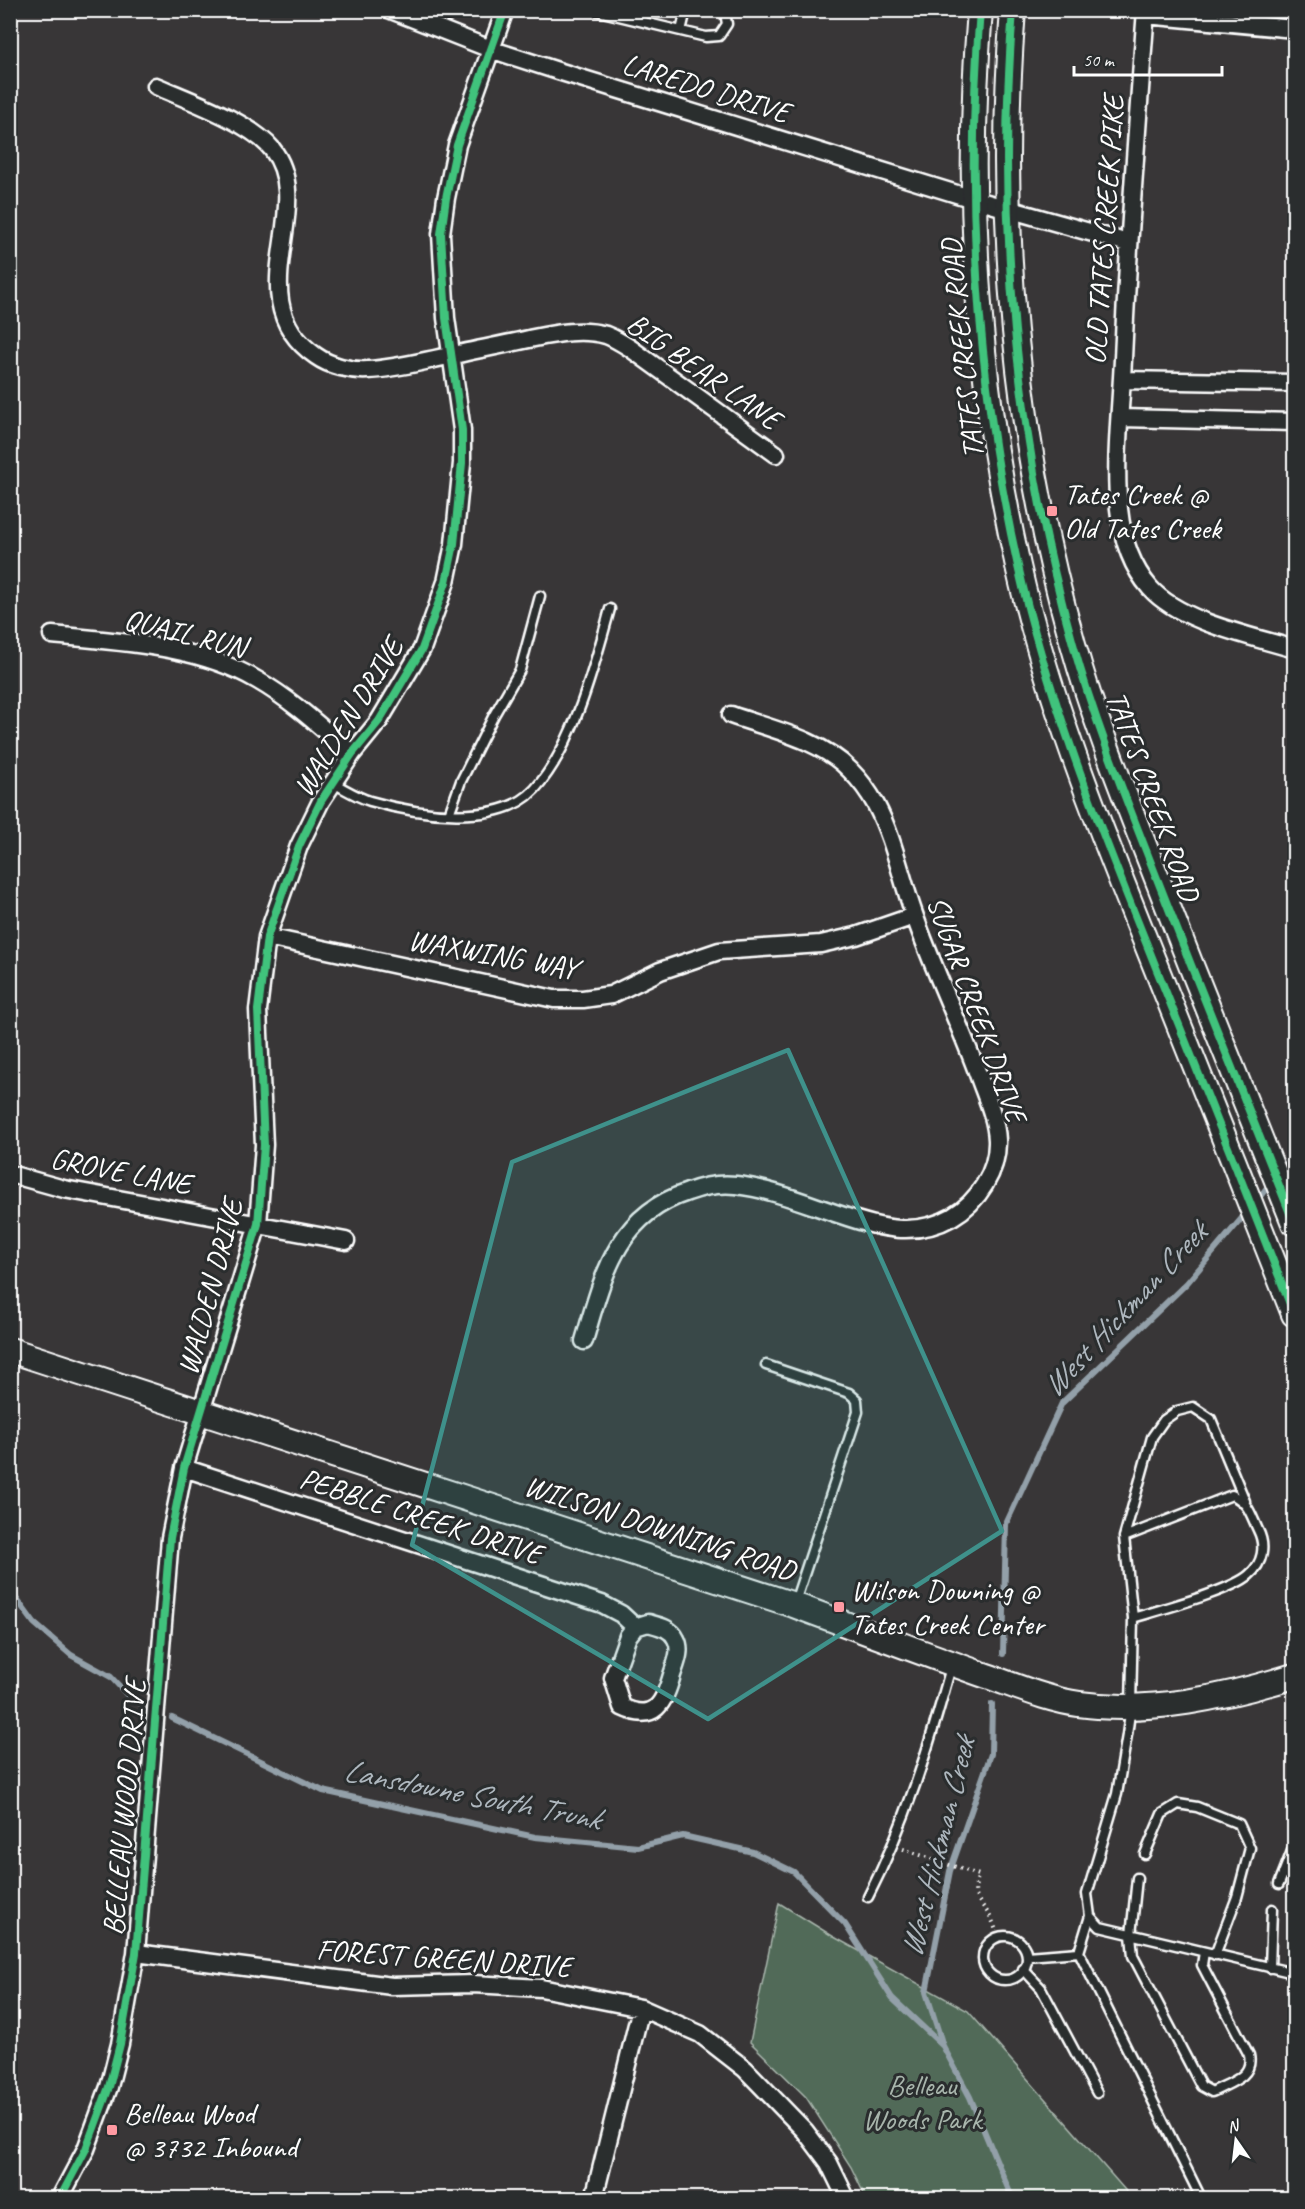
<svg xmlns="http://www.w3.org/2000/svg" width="1305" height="2209" font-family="Caveat,sans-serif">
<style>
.green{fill:#516b59;stroke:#a8b5ac;stroke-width:1.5}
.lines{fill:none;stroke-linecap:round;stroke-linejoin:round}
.stream{stroke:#93a0a9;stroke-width:6}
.lane-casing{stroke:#fff;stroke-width:13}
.street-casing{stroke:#fff;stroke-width:21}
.secondary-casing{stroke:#fff;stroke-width:28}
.path{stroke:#fff;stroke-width:4;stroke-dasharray:1.5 4.5;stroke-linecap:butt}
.lane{stroke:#2a2d2e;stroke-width:8}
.street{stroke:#2a2d2e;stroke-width:16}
.secondary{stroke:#2a2d2e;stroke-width:24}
.cycleway-casing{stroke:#2a2d2e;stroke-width:11}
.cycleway{stroke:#40c37c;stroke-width:8}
.marked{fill:#3f918b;fill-opacity:0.2;stroke:#3f918b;stroke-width:4.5;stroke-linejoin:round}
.poi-dot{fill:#ff9aa2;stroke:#2a2d2e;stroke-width:2}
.labels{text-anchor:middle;stroke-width:6;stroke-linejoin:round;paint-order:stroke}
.street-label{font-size:30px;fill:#fff;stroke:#2a2d2e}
.poi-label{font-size:30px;fill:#fff;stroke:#2a2d2e;text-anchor:start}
.park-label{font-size:30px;fill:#a8b5ac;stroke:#2a2d2e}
.water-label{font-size:32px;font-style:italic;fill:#aeb7be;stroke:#2a2d2e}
</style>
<rect width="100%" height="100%" fill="#383637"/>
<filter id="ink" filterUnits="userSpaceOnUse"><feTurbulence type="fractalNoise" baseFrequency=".0167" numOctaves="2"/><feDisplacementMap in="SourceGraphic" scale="12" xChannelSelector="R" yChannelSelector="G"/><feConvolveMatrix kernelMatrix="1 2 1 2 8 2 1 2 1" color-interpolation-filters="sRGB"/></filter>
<g filter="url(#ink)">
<path class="green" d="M 779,1903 L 834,1937 L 968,2011 L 1132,2198 L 866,2198 L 851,2167 L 806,2097 L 750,2042 Z"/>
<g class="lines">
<path class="stream" d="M 1279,1173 L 1294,1155
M 1256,1201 L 1271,1183
M 10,1590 L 34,1623 L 71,1655 L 111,1677 L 131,1699 L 142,1704
M 1003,1654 L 1006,1524 L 1062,1403 L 1187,1283 L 1248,1211
M 992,1704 L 991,1754 L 950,1871 L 926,1992 L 943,2046 L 970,2097 L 1010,2193 L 1016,2198
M 172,1718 L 323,1791 L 535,1837 L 638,1847 L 683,1836 L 753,1852 L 794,1872 L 845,1924 L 892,1998 L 943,2046"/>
<defs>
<path id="lane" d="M 594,10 L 681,31 L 686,10
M 681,31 L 706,37 L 719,36 L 727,24 L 725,12 L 723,10
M 333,783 C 345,789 357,797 370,801 C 415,814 500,828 535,789 C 574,746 595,663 610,609
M 449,814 L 461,781 L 494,715 L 520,670 L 540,596
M 766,1365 L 849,1393 L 857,1400 L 858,1412 L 794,1605
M 1124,1537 L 1232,1495 C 1249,1503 1250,1513 1258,1530 C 1266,1546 1263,1563 1249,1575 C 1231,1591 1158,1610 1133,1618 L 1131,1706 L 1127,1735 L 1117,1794 L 1087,1894 L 1090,1916 L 1100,1927 L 1294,1973
M 1133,1618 L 1124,1537 L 1152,1437 L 1164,1420 L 1177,1411 L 1193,1407 L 1211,1419 L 1245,1501
M 1145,1854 L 1162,1814 L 1178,1804 L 1197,1807 L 1239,1824 L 1250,1848 L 1237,1897 L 1215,1955
M 1137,1878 L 1131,1935 L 1133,1956 L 1201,2086 L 1212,2092 C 1229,2083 1254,2077 1249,2055 L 1202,1965 L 1204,1952
M 1279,1884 L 1294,1846
M 868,1897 C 906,1823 929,1746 951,1667
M 1090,1916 L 1079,1952 L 1201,2198
M983 1958a22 22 0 1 1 44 0a22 22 0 1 1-44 0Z
M 1027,1956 L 1079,1952
M 1270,1968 L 1272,1909
M 1023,1969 L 1041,1988 L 1097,2093"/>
<path id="street" d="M 391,10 L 493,50 L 558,71 L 973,199 L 1128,243
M 1146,10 C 1137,127 1128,243 1123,359 C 1121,406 1114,463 1119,509 C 1122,537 1131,566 1150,588 C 1180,622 1252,636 1294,649
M 1146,15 L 1294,29
M 156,86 C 188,100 250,122 272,149 C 319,208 235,300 316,356 C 330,366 351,371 368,370 C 395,369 423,361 449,356 C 475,350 502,345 529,339 C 554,334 580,328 606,335 C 614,338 622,343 630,348 L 776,454
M 1122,380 L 1294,383
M 1121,418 L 1294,422
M 52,635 C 120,642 197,645 257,680 C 292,700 322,728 352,754
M 267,937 L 554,999 L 583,999 L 611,995 L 660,971 L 719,951 L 821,944 L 856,936 L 914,916
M 10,1174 L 64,1189 L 346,1241
M 584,1341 C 603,1277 616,1215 688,1192 C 704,1186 719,1183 736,1185 C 772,1189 807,1204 841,1215 C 879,1228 915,1238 952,1217 C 978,1202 998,1171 997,1140 C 996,1118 986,1097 979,1077 C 959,1022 933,969 914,914 C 901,878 894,839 876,805 C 869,792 860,780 850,770 C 820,739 770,729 731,715
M 184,1468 L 602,1604 L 621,1614 L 635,1627
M 648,1623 C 659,1626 671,1628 676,1639 C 682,1650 676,1663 672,1675 C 664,1703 655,1723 622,1707 L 613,1678 L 628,1636 L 635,1627 Z
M 136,1953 L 392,1986 L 473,1984 L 541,1988 L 641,2008 L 700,2034 L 745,2069 L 805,2131 L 829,2163 L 846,2198
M 60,2198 L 86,2149 L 109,2087 L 120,2044 L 136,1953 L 170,1538 L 184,1468 L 258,1224 L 264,1145 L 258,1010 L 267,937 L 299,846 L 321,801 L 352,754 L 379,721 L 422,649 L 446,582 L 454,544 L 462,463 L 462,430 L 446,318 L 441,234 L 446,198 L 457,145 L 505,10
M 594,2198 L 641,2008"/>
<path id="secondary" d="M 980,10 C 965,196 977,384 1018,566 C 1047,695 1096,818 1145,940 C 1195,1065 1245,1189 1294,1314
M 1013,10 C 996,222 1015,439 1073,644 C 1095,723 1126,799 1156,876 C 1201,992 1248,1107 1294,1223
M 10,1350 L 794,1605 C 859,1629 922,1653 987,1676 C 1016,1686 1048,1700 1079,1704 C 1151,1714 1226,1697 1294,1676"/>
</defs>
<use href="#lane" class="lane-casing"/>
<use href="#street" class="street-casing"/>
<use href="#secondary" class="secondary-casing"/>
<path class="path" d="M 903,1849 L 979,1875 C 969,1899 981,1900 991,1918 C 994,1924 996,1931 998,1937"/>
<use href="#lane" class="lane"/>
<use href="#street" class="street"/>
<use href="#secondary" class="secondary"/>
<defs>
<path id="cycleway" d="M 980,10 C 965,196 977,384 1018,566 C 1047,695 1096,818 1145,940 C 1195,1065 1245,1189 1294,1314
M 1013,10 C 996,222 1015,439 1073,644 C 1095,723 1126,799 1156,876 C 1201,992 1248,1107 1294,1223
M 60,2198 L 86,2149 L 109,2087 L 120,2044 L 136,1953 L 170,1538 L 184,1468 L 258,1224 L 264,1145 L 258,1010 L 267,937 L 299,846 L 321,801 L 352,754 L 379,721 L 422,649 L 446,582 L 454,544 L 462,463 L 462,430 L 446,318 L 441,234 L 446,198 L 457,145 L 505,10"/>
</defs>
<use href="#cycleway" class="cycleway-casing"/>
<use href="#cycleway" class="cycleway"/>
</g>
</g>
<path class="marked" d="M 788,1050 L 1002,1531 L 708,1719 L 412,1545 L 512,1162 Z"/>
<g class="poi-dot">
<rect x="1046" y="505" width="12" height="12" rx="3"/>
<rect x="833" y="1601" width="12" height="12" rx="3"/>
<rect x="106" y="2124" width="12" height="12" rx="3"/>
</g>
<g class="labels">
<g class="street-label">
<text transform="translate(706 88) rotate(17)" y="10">LAREDO DRIVE</text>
<text transform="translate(1104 230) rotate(-86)" y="10">OLD TATES CREEK PIKE</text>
<text transform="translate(962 349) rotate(-96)" y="10">TATES CREEK ROAD</text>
<text transform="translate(704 371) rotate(35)" y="10">BIG BEAR LANE</text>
<text transform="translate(185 633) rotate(14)" y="10">QUAIL RUN</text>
<text transform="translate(348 717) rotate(-58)" y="10">WALDEN DRIVE</text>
<text transform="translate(1153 796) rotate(70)" y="10">TATES CREEK ROAD</text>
<text transform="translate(493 954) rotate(10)" y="10">WAXWING WAY</text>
<text transform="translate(977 1009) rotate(70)" y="10">SUGAR CREEK DRIVE</text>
<text transform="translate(121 1171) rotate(11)" y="10">GROVE LANE</text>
<text transform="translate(210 1287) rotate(-75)" y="10">WALDEN DRIVE</text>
<text transform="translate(421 1516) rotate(18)" y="10">PEBBLE CREEK DRIVE</text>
<text transform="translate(660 1528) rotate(18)" y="10">WILSON DOWNING ROAD</text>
<text transform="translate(124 1807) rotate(-85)" y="10">BELLEAU WOOD DRIVE</text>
<text transform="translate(444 1958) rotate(4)" y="10">FOREST GREEN DRIVE</text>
</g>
<g class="poi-label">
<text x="1064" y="504">Tates Creek @<tspan x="1064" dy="34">Old Tates Creek</tspan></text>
<text x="851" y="1600">Wilson Downing @<tspan x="851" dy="34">Tates Creek Center</tspan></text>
<text x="124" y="2123">Belleau Wood<tspan x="124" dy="34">@ 3732 Inbound</tspan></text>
</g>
<g class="park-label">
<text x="922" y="2095">Belleau<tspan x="922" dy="34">Woods Park</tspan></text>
</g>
<g class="water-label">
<text transform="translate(1124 1309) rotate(-47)" y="11">West Hickman Creek</text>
<text transform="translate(472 1794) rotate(11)" y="11">Lansdowne South Trunk</text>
<text transform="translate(937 1847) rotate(-76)" y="11">West Hickman Creek</text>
</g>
</g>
<rect width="1305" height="2209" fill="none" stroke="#2a2d2e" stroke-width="36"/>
<rect x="18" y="18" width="1269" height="2173" fill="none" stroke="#fff" stroke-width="2" filter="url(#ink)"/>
<g transform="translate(1236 2140) rotate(346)" stroke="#2a2d2e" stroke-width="4.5" paint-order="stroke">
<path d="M0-4.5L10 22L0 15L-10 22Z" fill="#ffffff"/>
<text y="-9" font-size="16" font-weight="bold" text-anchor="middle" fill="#ffffff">N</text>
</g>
<path d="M1074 66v9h148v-9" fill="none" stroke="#ffffff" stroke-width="3"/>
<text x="1083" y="66" font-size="18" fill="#ffffff" stroke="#2a2d2e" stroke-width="4.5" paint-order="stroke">50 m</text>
</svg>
